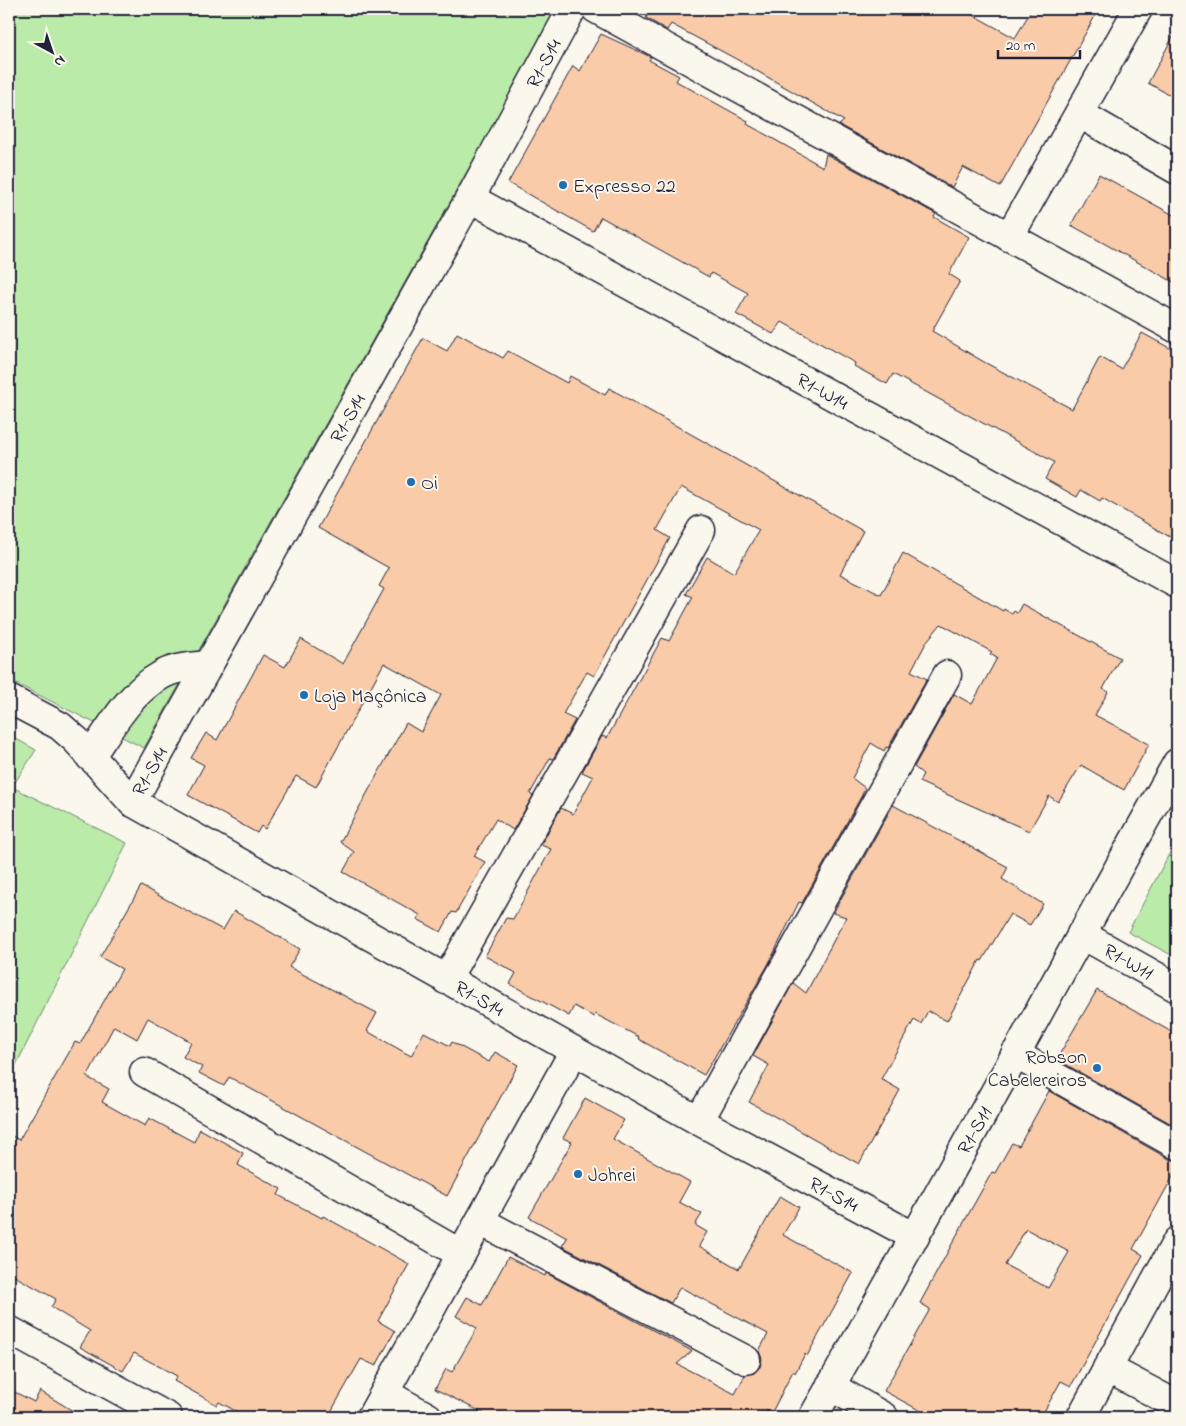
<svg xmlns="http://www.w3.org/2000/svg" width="1186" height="1426" font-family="'Indie Flower',sans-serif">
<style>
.green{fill:#bbeba9;stroke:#6e8672}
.building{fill:#f9cba8;stroke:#22223b;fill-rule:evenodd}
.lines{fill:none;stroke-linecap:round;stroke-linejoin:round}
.minor-casing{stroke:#22223b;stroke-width:31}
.minor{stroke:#fbf7ec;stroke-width:28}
.poi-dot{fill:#1f6fb2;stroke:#fbf7ec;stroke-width:2}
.labels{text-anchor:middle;stroke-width:4;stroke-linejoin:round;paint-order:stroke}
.street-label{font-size:20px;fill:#22223b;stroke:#fbf7ec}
.poi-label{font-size:20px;fill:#22223b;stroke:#fbf7ec;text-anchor:start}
</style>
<rect width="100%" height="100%" fill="#fbf7ec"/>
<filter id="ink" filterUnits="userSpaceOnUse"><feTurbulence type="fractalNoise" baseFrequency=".02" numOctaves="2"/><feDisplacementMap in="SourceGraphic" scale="10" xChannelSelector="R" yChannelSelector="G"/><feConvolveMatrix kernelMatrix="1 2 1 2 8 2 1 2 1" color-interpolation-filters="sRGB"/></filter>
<g filter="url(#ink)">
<path class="green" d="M 9,9 L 558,9 L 144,748 L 9,680 Z
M 9,735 L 36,750 L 12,787 L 127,843 L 9,1079 Z
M 1177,839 L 1177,958 L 1128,932 Z"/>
<path class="building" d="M 641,9 L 962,9 L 1015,38 L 1032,9 L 1099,9 L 1000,187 L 963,167 L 952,187 L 839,125 L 844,121 L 736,59 L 671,24 L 667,30 L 646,18 L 648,13 Z
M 1177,29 L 1177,99 L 1148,83 Z
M 601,34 L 651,57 L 649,60 L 679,76 L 676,81 L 748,121 L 747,124 L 823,167 L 826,154 L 936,214 L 934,217 L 969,237 L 949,274 L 960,281 L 932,331 L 984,362 L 1072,409 L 1100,357 L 1121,369 L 1142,333 L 1177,352 L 1177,541 L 1102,498 L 1100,501 L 1081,490 L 1077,497 L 1045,479 L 1054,462 L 893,374 L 887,384 L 854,366 L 855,363 L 782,322 L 773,334 L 736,314 L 748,293 L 711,273 L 709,277 L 601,217 L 593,231 L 508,183 L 573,66 L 580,71 Z
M 1099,174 L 1177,217 L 1177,284 L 1071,225 Z
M 457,333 L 503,358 L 508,351 L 567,383 L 570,376 L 605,395 L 609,388 L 863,531 L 840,574 L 881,595 L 903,553 L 1003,611 L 1004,609 L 1012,614 L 1014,611 L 1017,613 L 1022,604 L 1120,658 L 1103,689 L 1108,692 L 1095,715 L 1149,744 L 1124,790 L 1081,765 L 1058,802 L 1049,796 L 1029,831 L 919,782 L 923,774 L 914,767 L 954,694 L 972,704 L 997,658 L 990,654 L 992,652 L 941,624 L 927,641 L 911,671 L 927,679 L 888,748 L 886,747 L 884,751 L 871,743 L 852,778 L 865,788 L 862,795 L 802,903 L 799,902 L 768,965 L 704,1075 L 638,1039 L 639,1037 L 595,1014 L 594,1017 L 574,1006 L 569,1016 L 510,984 L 516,973 L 485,956 L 506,918 L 513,919 L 551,849 L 541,845 L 561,808 L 573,814 L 593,777 L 582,772 L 602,736 L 607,738 L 662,638 L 669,641 L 693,597 L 686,594 L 707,557 L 734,573 L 759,530 L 681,487 L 657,530 L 670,538 L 594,676 L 587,672 L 563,714 L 575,720 L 553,759 L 550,758 L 530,794 L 533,796 L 513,830 L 496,819 L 474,856 L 485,862 L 456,913 L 452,912 L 441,932 L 417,919 L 420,915 L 343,872 L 354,852 L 340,842 L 406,723 L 421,732 L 441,695 L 384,663 L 316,787 L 296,776 L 265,829 L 261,826 L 257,833 L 188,795 L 204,765 L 191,758 L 206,733 L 217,740 L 263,655 L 285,667 L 301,639 L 343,664 L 384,589 L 379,586 L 389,568 L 318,528 L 423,338 L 447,351 Z
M 893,805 L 1008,867 L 1002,879 L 1043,904 L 1030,925 L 1010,914 L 982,961 L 980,960 L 947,1021 L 928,1011 L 921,1024 L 914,1020 L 881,1079 L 900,1090 L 859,1164 L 749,1102 L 769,1065 L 753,1056 L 793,983 L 806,993 L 846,917 L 833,913 Z
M 141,886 L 223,930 L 234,911 L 300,949 L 289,967 L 377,1013 L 367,1031 L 411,1056 L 424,1032 L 450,1046 L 452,1042 L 489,1062 L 495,1052 L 518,1065 L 447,1196 L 229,1077 L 224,1086 L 199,1073 L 202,1067 L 183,1057 L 191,1042 L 148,1018 L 137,1039 L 114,1026 L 87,1077 L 109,1089 L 102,1102 L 145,1126 L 149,1118 L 194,1142 L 200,1129 L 243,1153 L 238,1165 L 281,1189 L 278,1195 L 322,1218 L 323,1216 L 409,1264 L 378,1321 L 395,1331 L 376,1366 L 361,1359 L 328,1417 L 247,1417 L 219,1402 L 217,1405 L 174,1381 L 177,1376 L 134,1353 L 123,1371 L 80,1347 L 90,1331 L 51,1307 L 56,1299 L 9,1273 L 9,1134 L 19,1140 L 75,1042 L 80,1044 L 122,969 L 100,957 Z
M 1097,990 L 1177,1035 L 1177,1127 L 1065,1064 L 1067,1059 L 1059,1055 Z
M 1049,1091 L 1169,1159 L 1177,1161 L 1177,1169 L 1133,1249 L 1143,1255 L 1104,1326 L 1071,1386 L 1061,1381 L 1041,1417 L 932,1417 L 884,1391 L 930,1309 L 920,1303 L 959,1231 L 992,1172 L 995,1173 L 1012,1143 L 1019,1146 ZM 1026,1229 L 1069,1252 L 1048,1288 L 1005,1265 Z
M 585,1098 L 624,1120 L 613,1139 L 690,1182 L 679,1202 L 702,1214 L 695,1225 L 707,1232 L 699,1246 L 739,1269 L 780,1196 L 799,1207 L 783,1235 L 853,1273 L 807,1356 L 805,1354 L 795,1373 L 793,1371 L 772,1412 L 766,1411 L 778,1417 L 491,1417 L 435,1389 L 446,1369 L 452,1372 L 477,1328 L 456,1316 L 467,1297 L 482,1305 L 508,1257 L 545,1276 L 546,1273 L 692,1351 L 677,1364 L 735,1394 L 745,1375 L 754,1373 L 760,1367 L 762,1359 L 759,1351 L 768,1334 L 680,1287 L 671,1303 L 562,1246 L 567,1238 L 529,1217 L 572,1142 L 563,1138 Z
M 9,1389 L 34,1402 L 40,1391 L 83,1417 L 9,1417 Z"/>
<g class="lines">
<defs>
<g id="minor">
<path id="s1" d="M 572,9 L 470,198 L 132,802 L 699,1121 L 915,1237"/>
<path d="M 596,9 L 1177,329"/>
<path d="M 1080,114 L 1177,170"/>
<path id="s2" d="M 470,198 L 1177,584"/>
<path d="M 1009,237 L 1138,9"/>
<path d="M 9,699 L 60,726 L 76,740 L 132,802"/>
<path d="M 90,757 C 110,729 129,693 160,676 C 174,667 192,667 208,665"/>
<path id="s3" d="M 1081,934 L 1177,988"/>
<path d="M 446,980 L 701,530"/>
<path d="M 1015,1054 L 1177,1145"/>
<path d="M 144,1072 L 461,1254"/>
<path d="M 699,1121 L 947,675"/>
<path d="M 480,1221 L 746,1360"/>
<path d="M 9,1330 L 168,1417"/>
<path d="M 1107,1368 L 1177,1405"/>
<path d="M 830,1386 L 884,1417"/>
<path d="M 385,1393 L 428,1417"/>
<path d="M 371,1417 L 574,1051"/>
<path id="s4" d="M 813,1417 C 937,1201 1055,980 1177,763"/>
<path d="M 1081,1417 L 1177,1241"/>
</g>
</defs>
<use href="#minor" class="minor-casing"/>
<use href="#minor" class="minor"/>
</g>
</g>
<g class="poi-dot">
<circle cx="563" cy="185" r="5"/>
<circle cx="411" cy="482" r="5"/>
<circle cx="304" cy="695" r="5"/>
<circle cx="1097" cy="1068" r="5"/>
<circle cx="578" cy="1174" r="5"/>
</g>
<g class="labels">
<g class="street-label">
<text transform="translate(543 63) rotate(-62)" y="7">R1-S14</text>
<text dy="7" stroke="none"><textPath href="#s2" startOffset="402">R1-W14</textPath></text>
<text transform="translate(347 418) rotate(-61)" y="7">R1-S14</text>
<text transform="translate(149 771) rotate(-61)" y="7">R1-S14</text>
<text dy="7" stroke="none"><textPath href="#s3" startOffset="55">R1-W11</textPath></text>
<text dy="7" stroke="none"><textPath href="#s1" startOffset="1306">R1-S14</textPath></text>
<text dy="7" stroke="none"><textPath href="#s4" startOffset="329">R1-S11</textPath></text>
<text dy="7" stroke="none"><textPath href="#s1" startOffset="1711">R1-S14</textPath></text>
</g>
<g class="poi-label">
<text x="573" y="192">Expresso 22</text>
<text x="421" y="489">Oi</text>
<text x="314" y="702">Loja Maçônica</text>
<text x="1087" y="1063" text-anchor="end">Robson<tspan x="1087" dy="23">Cabelereiros</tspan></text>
<text x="588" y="1181">Johrei</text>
</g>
</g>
<rect width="1186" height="1426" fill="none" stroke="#fbf7ec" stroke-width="30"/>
<rect x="15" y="15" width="1156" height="1396" fill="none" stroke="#22223b" stroke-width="2" filter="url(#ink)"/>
<g transform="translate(52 52) rotate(140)" stroke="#fbf7ec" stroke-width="4" paint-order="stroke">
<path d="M0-4L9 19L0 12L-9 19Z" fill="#22223b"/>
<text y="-8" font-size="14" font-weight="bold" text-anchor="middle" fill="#22223b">N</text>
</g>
<path d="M998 50v8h82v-8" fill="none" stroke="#22223b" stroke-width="2.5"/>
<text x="1006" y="50" font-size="15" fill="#22223b" stroke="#fbf7ec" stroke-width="4" paint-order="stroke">20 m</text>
</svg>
